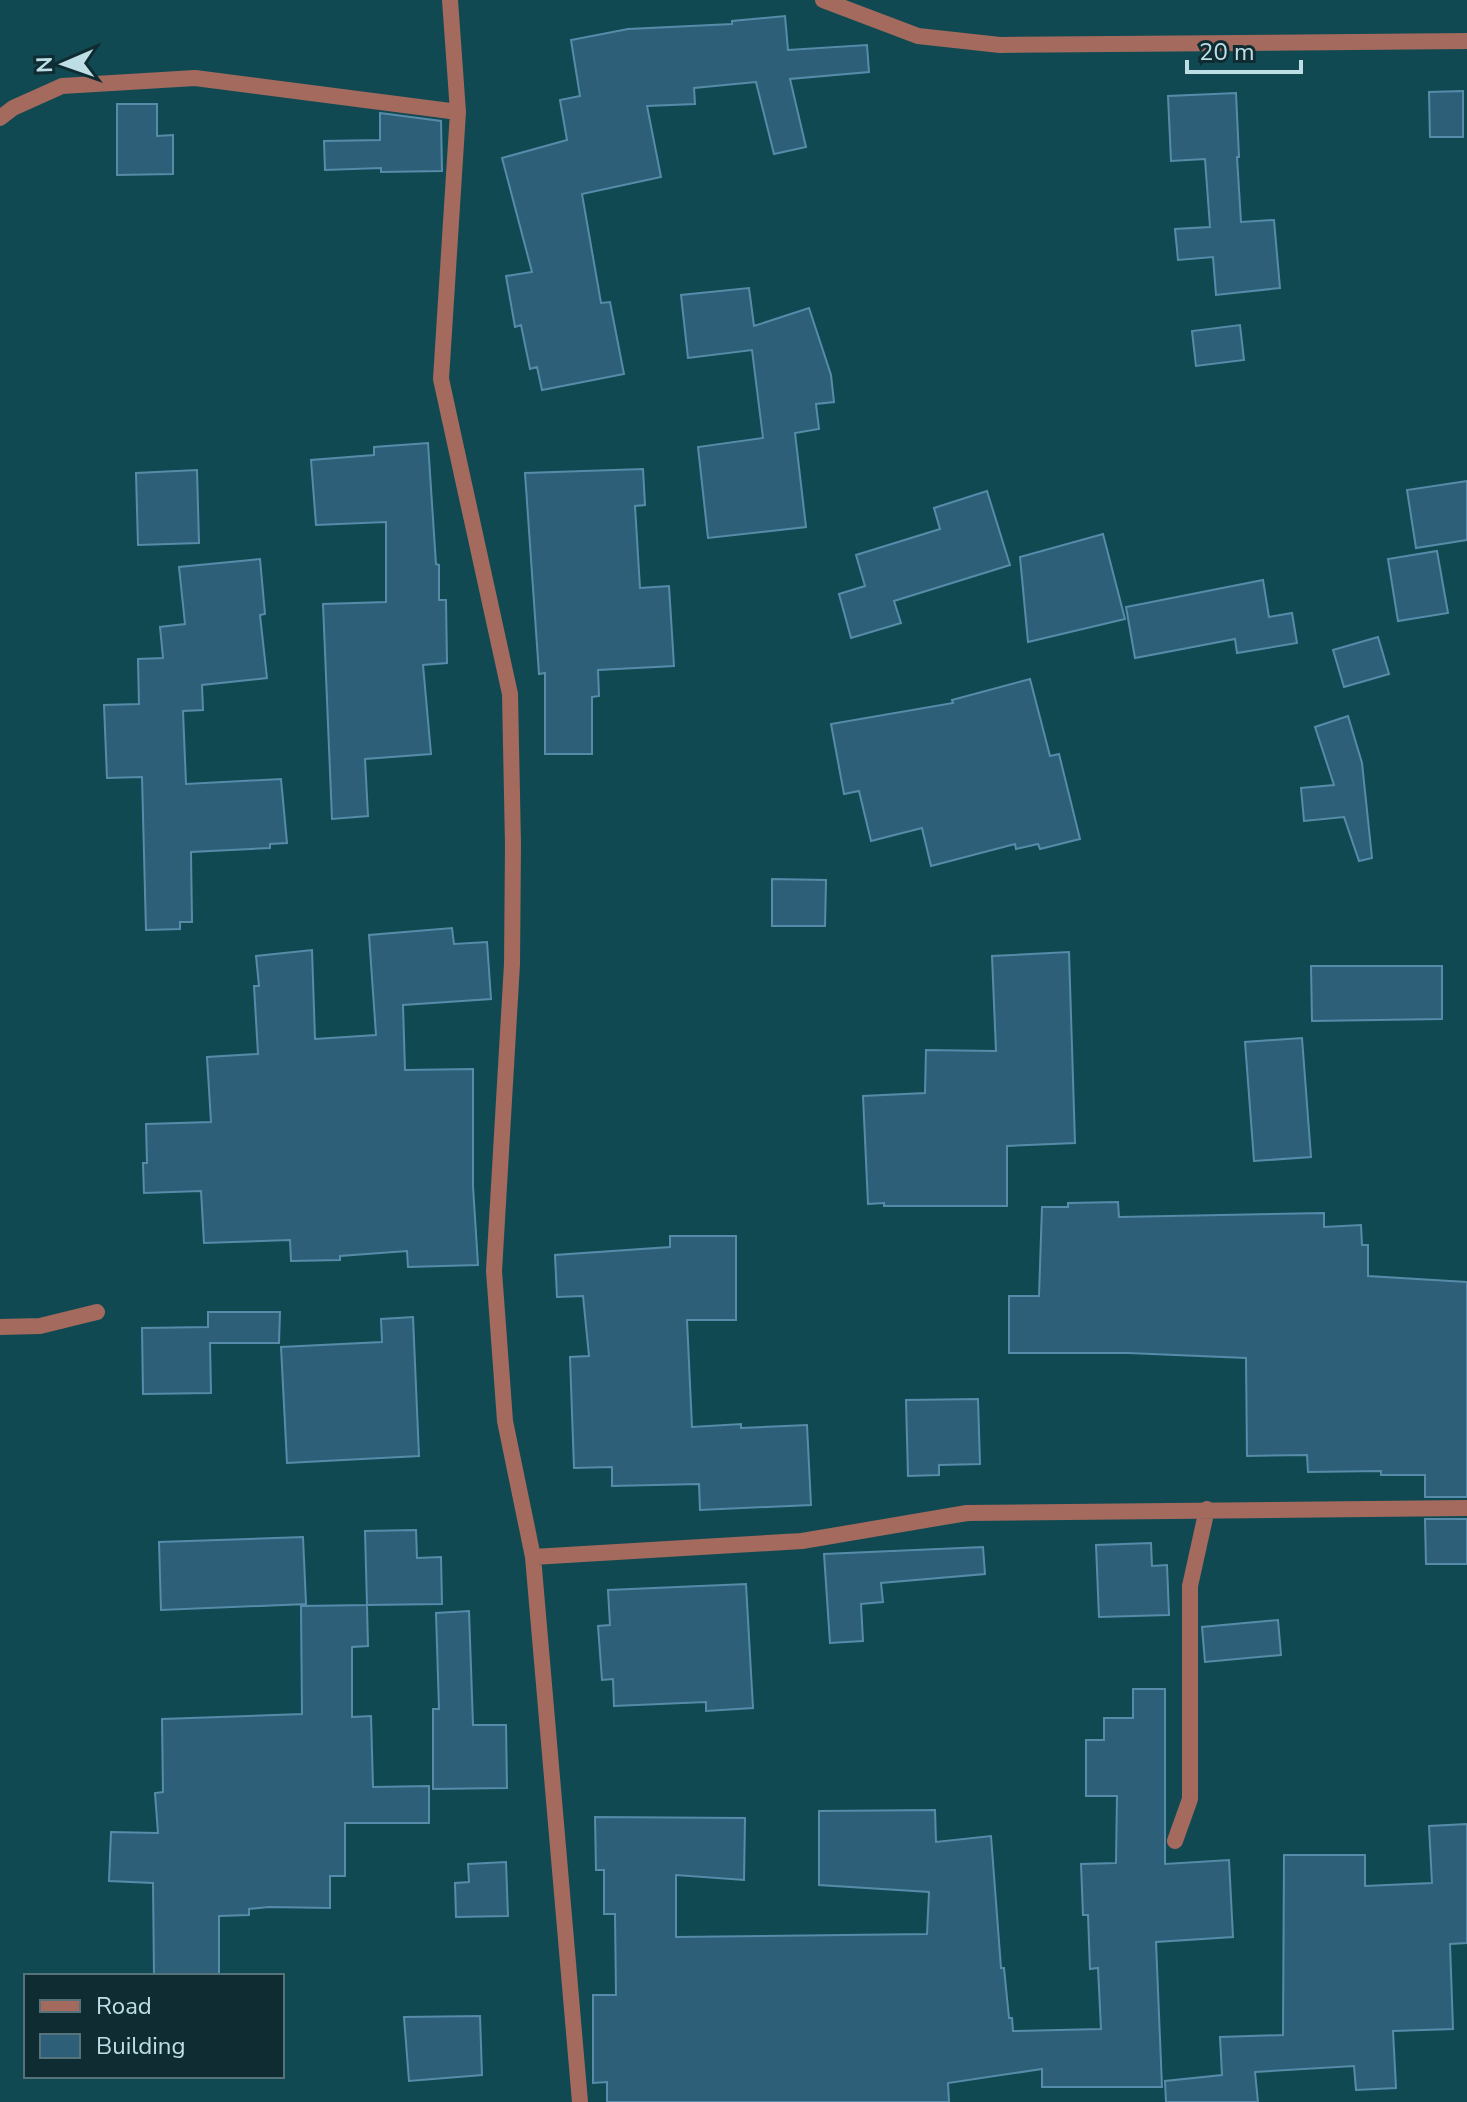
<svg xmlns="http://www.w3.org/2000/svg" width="1467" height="2102" font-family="'Nunito Sans',sans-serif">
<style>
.building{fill:#2e5f78;stroke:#568ca9;stroke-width:2}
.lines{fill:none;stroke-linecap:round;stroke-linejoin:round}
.street{stroke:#a36a5d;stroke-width:16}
</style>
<rect width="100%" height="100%" fill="#114953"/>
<path class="building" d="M 785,16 L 788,50 L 867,45 L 869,72 L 790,79 L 806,147 L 774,154 L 756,82 L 694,88 L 695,104 L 647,106 L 661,177 L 582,194 L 601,303 L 610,302 L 624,374 L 542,390 L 537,367 L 530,369 L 521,325 L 515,327 L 506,276 L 532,272 L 502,158 L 567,140 L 560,100 L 580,96 L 571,40 L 628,29 L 732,24 L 732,21 Z
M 1463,91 L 1463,137 L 1430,137 L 1429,92 Z
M 1236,93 L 1239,157 L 1237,157 L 1241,222 L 1274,220 L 1280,288 L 1216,295 L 1213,257 L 1178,260 L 1175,229 L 1210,227 L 1205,159 L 1171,161 L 1168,96 Z
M 117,104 L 157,104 L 157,136 L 173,135 L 173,174 L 117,175 Z
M 380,113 L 441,121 L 442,171 L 381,172 L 381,168 L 325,170 L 324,141 L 380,140 Z
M 749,288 L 754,326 L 809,308 L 831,375 L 834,402 L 816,404 L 819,429 L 795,433 L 806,527 L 708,538 L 698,447 L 763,438 L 752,350 L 688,358 L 681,295 Z
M 1240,325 L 1244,360 L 1196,366 L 1192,331 Z
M 428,443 L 436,564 L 439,565 L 439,600 L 446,600 L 447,663 L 423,665 L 431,754 L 365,759 L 368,816 L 332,819 L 323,604 L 386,602 L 386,522 L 316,525 L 311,460 L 374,455 L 374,447 Z
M 643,469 L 645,505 L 635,506 L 640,588 L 669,586 L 674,666 L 598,670 L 599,696 L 592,697 L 592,754 L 545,754 L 545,673 L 539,674 L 525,473 Z
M 197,470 L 199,543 L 138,545 L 136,473 Z
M 1467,481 L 1467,540 L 1416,548 L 1407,490 Z
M 987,491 L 1010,565 L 894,601 L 901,623 L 851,638 L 839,594 L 865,586 L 856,555 L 940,529 L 934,508 Z
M 1103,534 L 1125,619 L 1028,642 L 1020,557 Z
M 1437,551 L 1448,613 L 1398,621 L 1388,559 Z
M 260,559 L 265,614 L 260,615 L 267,678 L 202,685 L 203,710 L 183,711 L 186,784 L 281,779 L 287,843 L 270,844 L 270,848 L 191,852 L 192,922 L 180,922 L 180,929 L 146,930 L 142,777 L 107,778 L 104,705 L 139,704 L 138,659 L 163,658 L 160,627 L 185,624 L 179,567 Z
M 1263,580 L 1269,617 L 1292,613 L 1297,643 L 1237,653 L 1235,639 L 1135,658 L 1126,607 Z
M 1378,637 L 1389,674 L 1344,687 L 1333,650 Z
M 1030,679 L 1050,756 L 1059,754 L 1080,839 L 1040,849 L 1038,844 L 1016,849 L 1015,844 L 931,866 L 922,828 L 871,841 L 859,791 L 844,794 L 831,724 L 953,703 L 952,700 Z
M 1348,716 L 1362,763 L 1372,858 L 1359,861 L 1344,817 L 1304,821 L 1301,788 L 1334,785 L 1315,727 Z
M 772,879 L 826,880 L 825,926 L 772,926 Z
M 452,928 L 454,944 L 487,942 L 491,999 L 403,1005 L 405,1070 L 473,1069 L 473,1186 L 478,1265 L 408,1267 L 407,1251 L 340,1256 L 340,1260 L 291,1261 L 290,1240 L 204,1243 L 201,1191 L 144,1193 L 143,1163 L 147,1163 L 146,1124 L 211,1122 L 207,1057 L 258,1054 L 254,986 L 259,986 L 256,956 L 312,950 L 315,1039 L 376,1035 L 369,935 Z
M 1069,952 L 1075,1143 L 1007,1146 L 1007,1206 L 884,1206 L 884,1203 L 868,1204 L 863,1096 L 925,1093 L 926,1050 L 996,1051 L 992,956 Z
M 1311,966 L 1442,966 L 1442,1019 L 1312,1021 Z
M 1302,1038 L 1311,1157 L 1254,1161 L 1245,1042 Z
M 1118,1202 L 1119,1217 L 1324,1213 L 1324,1227 L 1361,1225 L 1362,1245 L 1368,1245 L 1368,1276 L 1467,1282 L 1467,1497 L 1425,1497 L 1425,1475 L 1381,1475 L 1381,1471 L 1308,1472 L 1307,1455 L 1247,1456 L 1246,1358 L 1128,1353 L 1009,1353 L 1009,1296 L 1039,1296 L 1042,1207 L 1068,1207 L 1068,1203 Z
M 670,1236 L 736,1236 L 736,1320 L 687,1320 L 692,1427 L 741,1424 L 741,1428 L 807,1425 L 811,1505 L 700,1510 L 699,1484 L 612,1486 L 612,1467 L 574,1468 L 570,1357 L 589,1356 L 583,1296 L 557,1297 L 555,1255 L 670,1247 Z
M 208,1312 L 280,1312 L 279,1343 L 210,1343 L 211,1393 L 143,1394 L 142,1328 L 208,1327 Z
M 413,1317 L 419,1456 L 287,1463 L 281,1347 L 382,1342 L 381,1319 Z
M 978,1399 L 980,1464 L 939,1465 L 939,1475 L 908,1476 L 906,1400 Z
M 1425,1519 L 1467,1519 L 1467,1564 L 1426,1564 Z
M 416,1530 L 417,1558 L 441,1557 L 442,1604 L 367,1605 L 368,1646 L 352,1647 L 352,1717 L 371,1716 L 373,1787 L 429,1786 L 429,1823 L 345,1823 L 345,1876 L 330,1876 L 330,1908 L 269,1907 L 249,1909 L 249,1915 L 219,1916 L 219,1976 L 154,1976 L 153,1883 L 109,1881 L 111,1832 L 158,1833 L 155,1793 L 163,1792 L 162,1719 L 302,1714 L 301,1606 L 367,1605 L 365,1531 Z
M 303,1537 L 306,1604 L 161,1610 L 159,1542 Z
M 1151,1543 L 1152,1566 L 1167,1565 L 1169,1615 L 1099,1617 L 1096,1545 Z
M 983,1547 L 985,1574 L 881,1583 L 883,1602 L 861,1604 L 863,1641 L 830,1643 L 824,1554 Z
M 746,1584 L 753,1708 L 706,1711 L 706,1702 L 614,1706 L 613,1679 L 602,1680 L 598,1626 L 610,1625 L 608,1590 Z
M 469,1611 L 473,1725 L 506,1725 L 507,1788 L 433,1789 L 433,1709 L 439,1709 L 436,1613 Z
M 1278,1620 L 1281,1655 L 1205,1662 L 1202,1627 Z
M 1133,1689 L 1165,1689 L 1165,1864 L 1229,1860 L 1233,1937 L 1156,1942 L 1162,2087 L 1042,2087 L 1042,2069 L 948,2083 L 949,2102 L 607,2102 L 607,2082 L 593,2083 L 593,1995 L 616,1995 L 615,1914 L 604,1914 L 604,1870 L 596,1870 L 595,1817 L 745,1818 L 744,1880 L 676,1875 L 676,1937 L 927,1934 L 929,1892 L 819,1885 L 819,1811 L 935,1810 L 936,1842 L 991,1836 L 1001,1968 L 1004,1968 L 1009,2018 L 1012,2018 L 1013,2031 L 1101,2029 L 1098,1968 L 1090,1969 L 1088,1915 L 1083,1915 L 1081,1864 L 1116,1863 L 1117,1796 L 1086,1796 L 1086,1740 L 1104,1740 L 1104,1718 L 1133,1718 Z
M 1467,1824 L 1467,1943 L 1450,1944 L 1453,2029 L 1393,2031 L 1396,2088 L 1356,2090 L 1354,2066 L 1255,2072 L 1258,2102 L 1166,2102 L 1165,2081 L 1222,2075 L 1220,2037 L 1283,2035 L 1284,1855 L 1365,1855 L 1365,1886 L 1432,1883 L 1429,1826 Z
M 506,1862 L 508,1916 L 456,1917 L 455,1883 L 469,1882 L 468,1864 Z
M 480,2016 L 482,2075 L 409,2081 L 404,2017 Z"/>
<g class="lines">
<path class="street" d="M 450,0 L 458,112 L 441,379 L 510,694 L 513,845 L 512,964 L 494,1271 L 505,1421 L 533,1557 L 580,2102
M 823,0 L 918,36 L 1000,45 L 1467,41
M 0,118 L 13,108 L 62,86 L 195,78 L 458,112
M 0,1327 L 40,1326 L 97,1312
M 533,1557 L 802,1541 L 967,1513 L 1467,1508
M 1175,1841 L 1190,1799 L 1190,1586 L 1207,1509"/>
</g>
<rect x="24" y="1974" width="260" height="104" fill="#0f2c32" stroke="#55737a" stroke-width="2"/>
<rect x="40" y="2000" width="40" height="12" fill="#a36a5d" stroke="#55737a" stroke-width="2"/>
<text x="96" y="2014" font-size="24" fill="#bedee6">Road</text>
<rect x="40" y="2034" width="40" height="24" fill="#2e5f78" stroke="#55737a" stroke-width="2"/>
<text x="96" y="2054" font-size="24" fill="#bedee6">Building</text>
<g transform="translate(64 64) rotate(268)" stroke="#0f2c32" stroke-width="6" paint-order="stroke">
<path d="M0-6L14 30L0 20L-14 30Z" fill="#bedee6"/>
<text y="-12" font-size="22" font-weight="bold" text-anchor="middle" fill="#bedee6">N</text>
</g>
<path d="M1187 60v12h114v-12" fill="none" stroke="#bedee6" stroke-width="4"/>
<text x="1199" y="60" font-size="24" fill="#bedee6" stroke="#0f2c32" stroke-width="6" paint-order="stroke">20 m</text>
</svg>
